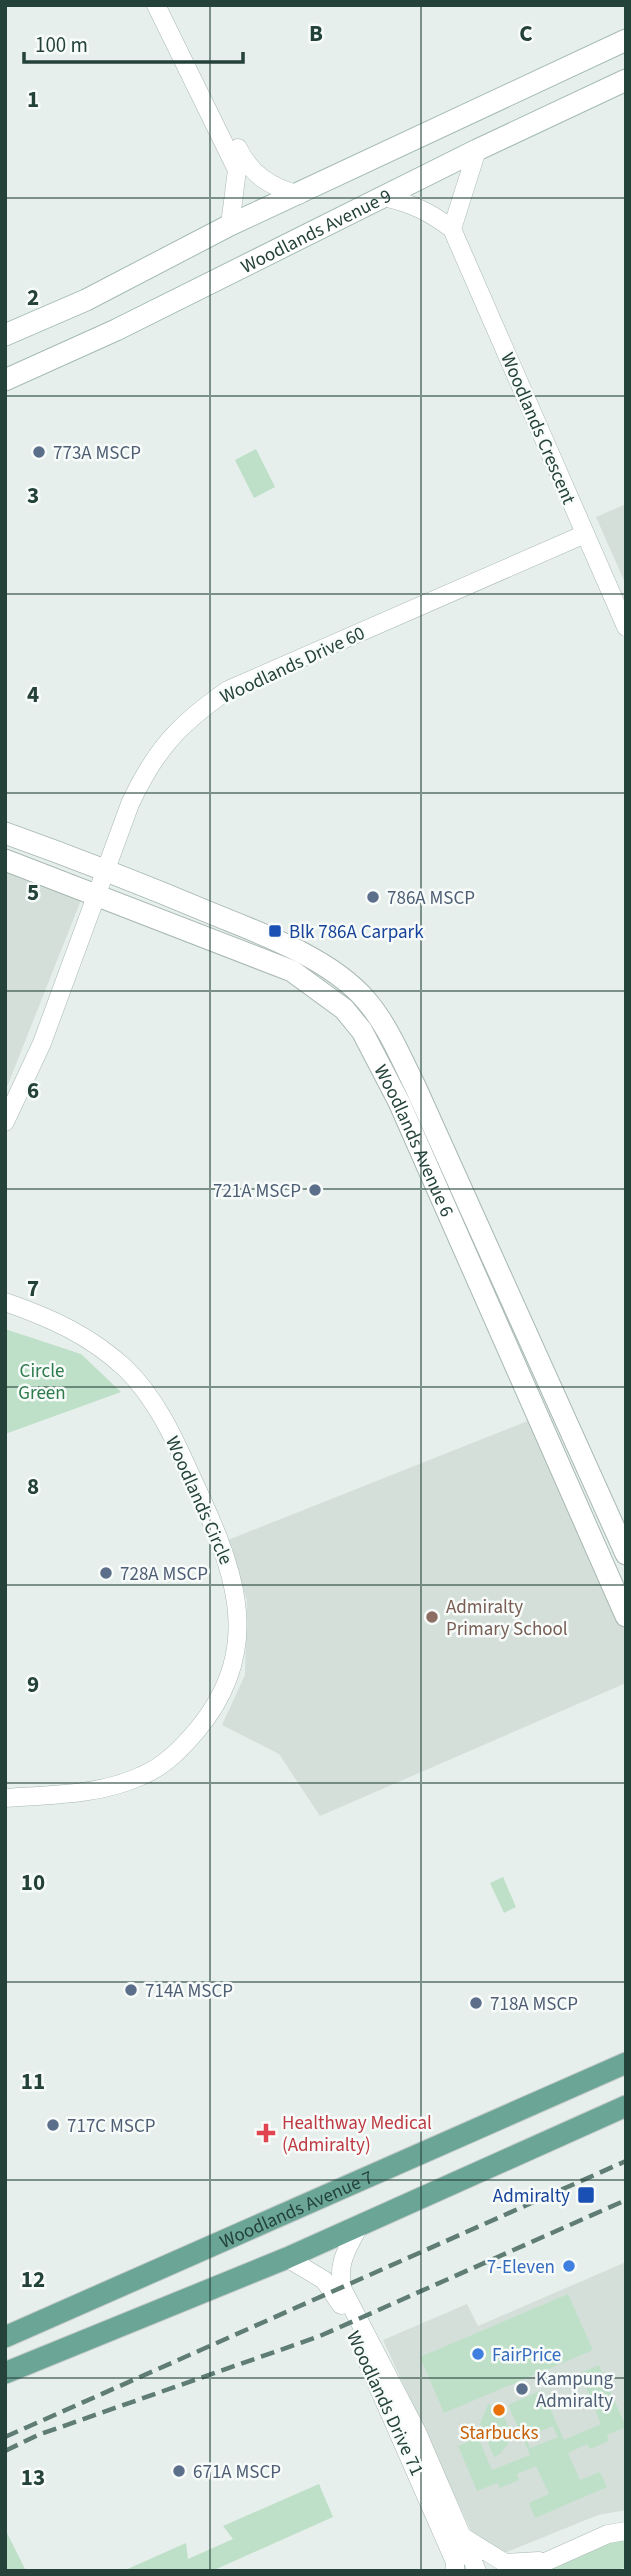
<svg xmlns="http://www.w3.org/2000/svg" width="631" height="2576" font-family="'Source Sans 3',sans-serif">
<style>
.built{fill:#d4dfda}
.green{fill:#bfe0c8;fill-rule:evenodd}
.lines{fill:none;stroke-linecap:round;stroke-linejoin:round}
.minor-casing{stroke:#a8b8b2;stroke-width:19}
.tertiary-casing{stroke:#a8b8b2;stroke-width:23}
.secondary-casing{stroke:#a4bbb3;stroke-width:23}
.primary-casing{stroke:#c2cac8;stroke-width:23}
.minor{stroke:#fff;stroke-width:18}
.tertiary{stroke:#fff;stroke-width:21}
.secondary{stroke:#fff;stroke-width:21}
.primary{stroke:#6aa596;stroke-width:21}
.rail{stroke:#5f7d75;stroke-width:4.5;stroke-dasharray:14 7;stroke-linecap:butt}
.grid{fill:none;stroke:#24423a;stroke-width:2;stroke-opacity:0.55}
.service-dot{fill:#5c6f8a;stroke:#f7fbf9;stroke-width:2.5}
.transit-dot{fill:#1a4fb4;stroke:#f7fbf9;stroke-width:2.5}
.education-dot{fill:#8d6e63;stroke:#f7fbf9;stroke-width:2.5}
.health-dot{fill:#e0444e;stroke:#f7fbf9;stroke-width:2.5}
.shop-dot{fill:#3f7fe0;stroke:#f7fbf9;stroke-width:2.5}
.food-dot{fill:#e8710a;stroke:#f7fbf9;stroke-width:2.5}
.labels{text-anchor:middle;stroke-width:5;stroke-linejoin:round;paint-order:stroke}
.street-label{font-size:19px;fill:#24423a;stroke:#f7fbf9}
.service-label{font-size:19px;fill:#4e5e75;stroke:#f7fbf9;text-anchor:start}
.transit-label{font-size:19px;fill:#164399;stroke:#f7fbf9;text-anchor:start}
.park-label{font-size:19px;fill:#2d7a4b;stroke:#f7fbf9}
.education-label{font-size:19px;fill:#785e54;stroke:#f7fbf9;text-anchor:start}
.health-label{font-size:19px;fill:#be3a42;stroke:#f7fbf9;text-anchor:start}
.shop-label{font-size:19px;fill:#366cbe;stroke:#f7fbf9;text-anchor:end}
.food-label{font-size:19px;fill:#c56008;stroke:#f7fbf9}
.grid-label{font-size:23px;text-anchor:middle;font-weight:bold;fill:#24423a;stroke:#f7fbf9;stroke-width:5;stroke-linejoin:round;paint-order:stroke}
</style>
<rect width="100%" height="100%" fill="#e6efeb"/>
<path class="built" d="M 626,504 L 626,585 L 596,517 Z
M 5,871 L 81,900 L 5,1092 Z
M 530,1420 L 626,1633 L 626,1683 L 320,1816 L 279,1754 L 222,1725 L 245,1675 L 247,1601 L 228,1540 Z
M 626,2262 L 626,2510 L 598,2515 L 507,2552 L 485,2551 L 474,2537 L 383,2340 L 467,2304 L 478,2326 Z"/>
<path class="green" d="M 256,449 L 275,487 L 254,498 L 235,460 Z
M 5,1329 L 81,1354 L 121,1392 L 5,1434 Z
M 503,1877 L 516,1907 L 504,1913 L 490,1883 Z
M 568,2294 L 593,2350 L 444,2413 L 420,2357 Z
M 599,2365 L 626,2427 L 607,2435 L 609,2441 L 590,2449 L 587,2444 L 568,2453 L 580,2480 L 600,2472 L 607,2487 L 535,2518 L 529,2503 L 549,2494 L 536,2466 L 517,2474 L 519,2480 L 500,2488 L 497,2483 L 477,2491 L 458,2446 L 478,2437 L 492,2470 L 530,2455 L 508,2405 L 542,2390 L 564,2440 L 601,2424 L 580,2373 ZM 553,2426 L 558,2437 L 530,2448 L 526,2437 Z
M 488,2404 L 500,2408 L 513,2437 L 500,2454 L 494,2457 L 480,2424 Z
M 319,2484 L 333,2517 L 212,2571 L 123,2571 L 186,2543 L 188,2559 L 233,2539 L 223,2526 Z
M 5,2529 L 26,2571 L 5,2571 Z
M 617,2538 L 626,2539 L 626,2567 L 616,2571 L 542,2571 Z"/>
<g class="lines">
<defs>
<path id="minor" d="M 156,5 L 237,170 L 230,225
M 238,148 C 251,175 271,187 299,195
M 383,197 C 411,203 430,212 452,229 L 626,627
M 452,229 L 477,150
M 5,1122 L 42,1043 L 130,804 C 155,750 179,724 228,690 L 585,534
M 5,1302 C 51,1318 89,1335 125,1368 C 156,1398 174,1438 191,1476 C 232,1564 268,1644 198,1729 C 182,1748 165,1766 141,1776 C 100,1795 50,1795 5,1798
M 358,2228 C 347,2249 336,2265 343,2290 L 417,2432 L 477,2571
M 287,2258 L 324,2280 L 341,2305
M 369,2366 L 455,2562 L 455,2571
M 463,2537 L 505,2563 L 539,2561
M 525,2571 L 608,2534 L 626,2531"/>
<g id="tertiary">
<path d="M 5,833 C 75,858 144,885 213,914 C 262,934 329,958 365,999 C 387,1024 400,1056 415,1086 L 626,1554"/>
<path id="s1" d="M 5,860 L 292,971 L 344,1009 L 362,1031 L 399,1102 L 626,1616"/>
</g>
<g id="secondary">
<path d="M 5,335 L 86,300 L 230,225 L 626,40"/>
<path id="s2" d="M 5,380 L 116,330 L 477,150 L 626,80"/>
</g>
<g id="primary">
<path id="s3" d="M 5,2337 L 626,2063"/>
<path d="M 5,2373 L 287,2258 L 626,2106"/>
</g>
</defs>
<use href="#minor" class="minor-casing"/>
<use href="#tertiary" class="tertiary-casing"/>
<use href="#secondary" class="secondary-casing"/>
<use href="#primary" class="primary-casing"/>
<use href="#minor" class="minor"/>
<use href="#tertiary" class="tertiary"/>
<use href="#secondary" class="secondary"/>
<use href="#primary" class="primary"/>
<path class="rail" d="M 5,2437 L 626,2161
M 5,2451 L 38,2435 L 320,2336 L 626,2200"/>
</g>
<path class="grid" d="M 210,5 L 210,2571M 421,5 L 421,2571M 5,198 L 626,198M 5,396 L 626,396M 5,594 L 626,594M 5,793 L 626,793M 5,991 L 626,991M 5,1189 L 626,1189M 5,1387 L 626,1387M 5,1585 L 626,1585M 5,1783 L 626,1783M 5,1982 L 626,1982M 5,2180 L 626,2180M 5,2378 L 626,2378"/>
<g class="service-dot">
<circle cx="39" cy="452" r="7"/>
<circle cx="373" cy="897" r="7"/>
<circle cx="315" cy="1190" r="7"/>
<circle cx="106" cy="1573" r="7"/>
<circle cx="131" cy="1990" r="7"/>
<circle cx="476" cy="2003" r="7"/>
<circle cx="53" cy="2125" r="7"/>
<circle cx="522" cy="2389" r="7"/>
<circle cx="179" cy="2471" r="7"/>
</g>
<g class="transit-dot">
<rect x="268" y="924" width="14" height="14" rx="3.5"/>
<rect x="577" y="2186" width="18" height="18" rx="3.5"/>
</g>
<circle class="education-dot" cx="432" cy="1617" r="7"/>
<path class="health-dot" d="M262.5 2122.5h7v7h7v7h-7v7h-7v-7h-7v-7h7z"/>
<g class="shop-dot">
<circle cx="569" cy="2266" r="7"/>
<circle cx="478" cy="2354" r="7"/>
</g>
<circle class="food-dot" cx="499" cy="2410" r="7"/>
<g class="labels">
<g class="street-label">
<text dy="7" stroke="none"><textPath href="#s2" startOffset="345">Woodlands Avenue 9</textPath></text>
<text transform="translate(539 428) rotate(67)" y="7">Woodlands Crescent</text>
<text transform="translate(292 664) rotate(-25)" y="7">Woodlands Drive 60</text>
<text dy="7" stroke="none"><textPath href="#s1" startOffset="522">Woodlands Avenue 6</textPath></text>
<text transform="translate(200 1500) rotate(66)" y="7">Woodlands Circle</text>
<text dy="7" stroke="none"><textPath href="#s3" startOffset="318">Woodlands Avenue 7</textPath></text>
<text transform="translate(386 2403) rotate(65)" y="7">Woodlands Drive 71</text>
</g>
<g class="service-label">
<text x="53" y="459">773A MSCP</text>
<text x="387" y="904">786A MSCP</text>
<text x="301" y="1197" text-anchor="end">721A MSCP</text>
<text x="120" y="1580">728A MSCP</text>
<text x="145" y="1997">714A MSCP</text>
<text x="490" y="2010">718A MSCP</text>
<text x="67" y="2132">717C MSCP</text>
<text x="536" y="2385">Kampung<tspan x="536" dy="22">Admiralty</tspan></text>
<text x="193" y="2478">671A MSCP</text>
</g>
<g class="transit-label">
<text x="289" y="938">Blk 786A Carpark</text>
<text x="570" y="2202" text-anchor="end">Admiralty</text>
</g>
<g class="park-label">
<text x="42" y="1377">Circle<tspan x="42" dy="22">Green</tspan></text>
</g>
<g class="education-label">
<text x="446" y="1613">Admiralty<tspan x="446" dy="22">Primary School</tspan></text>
</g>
<g class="health-label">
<text x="282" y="2129">Healthway Medical<tspan x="282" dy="22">(Admiralty)</tspan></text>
</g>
<g class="shop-label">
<text x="555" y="2273">7-Eleven</text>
<text x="492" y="2361" text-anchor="start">FairPrice</text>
</g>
<g class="food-label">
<text x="499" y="2439">Starbucks</text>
</g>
</g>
<g class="grid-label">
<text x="316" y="41">B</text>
<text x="526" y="41">C</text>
<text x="33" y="107">1</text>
<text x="33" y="305">2</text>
<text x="33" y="503">3</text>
<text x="33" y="702">4</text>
<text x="33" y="900">5</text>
<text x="33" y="1098">6</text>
<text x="33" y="1296">7</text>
<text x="33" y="1494">8</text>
<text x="33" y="1692">9</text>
<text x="33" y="1890">10</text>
<text x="33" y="2089">11</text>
<text x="33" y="2287">12</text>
<text x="33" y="2485">13</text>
</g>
<rect width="631" height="2576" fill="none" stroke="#24423a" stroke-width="14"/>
<path d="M24 52v10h219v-10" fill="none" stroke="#24423a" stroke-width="3.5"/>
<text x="35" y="52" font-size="21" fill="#24423a" stroke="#f7fbf9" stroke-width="5" paint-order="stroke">100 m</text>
</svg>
